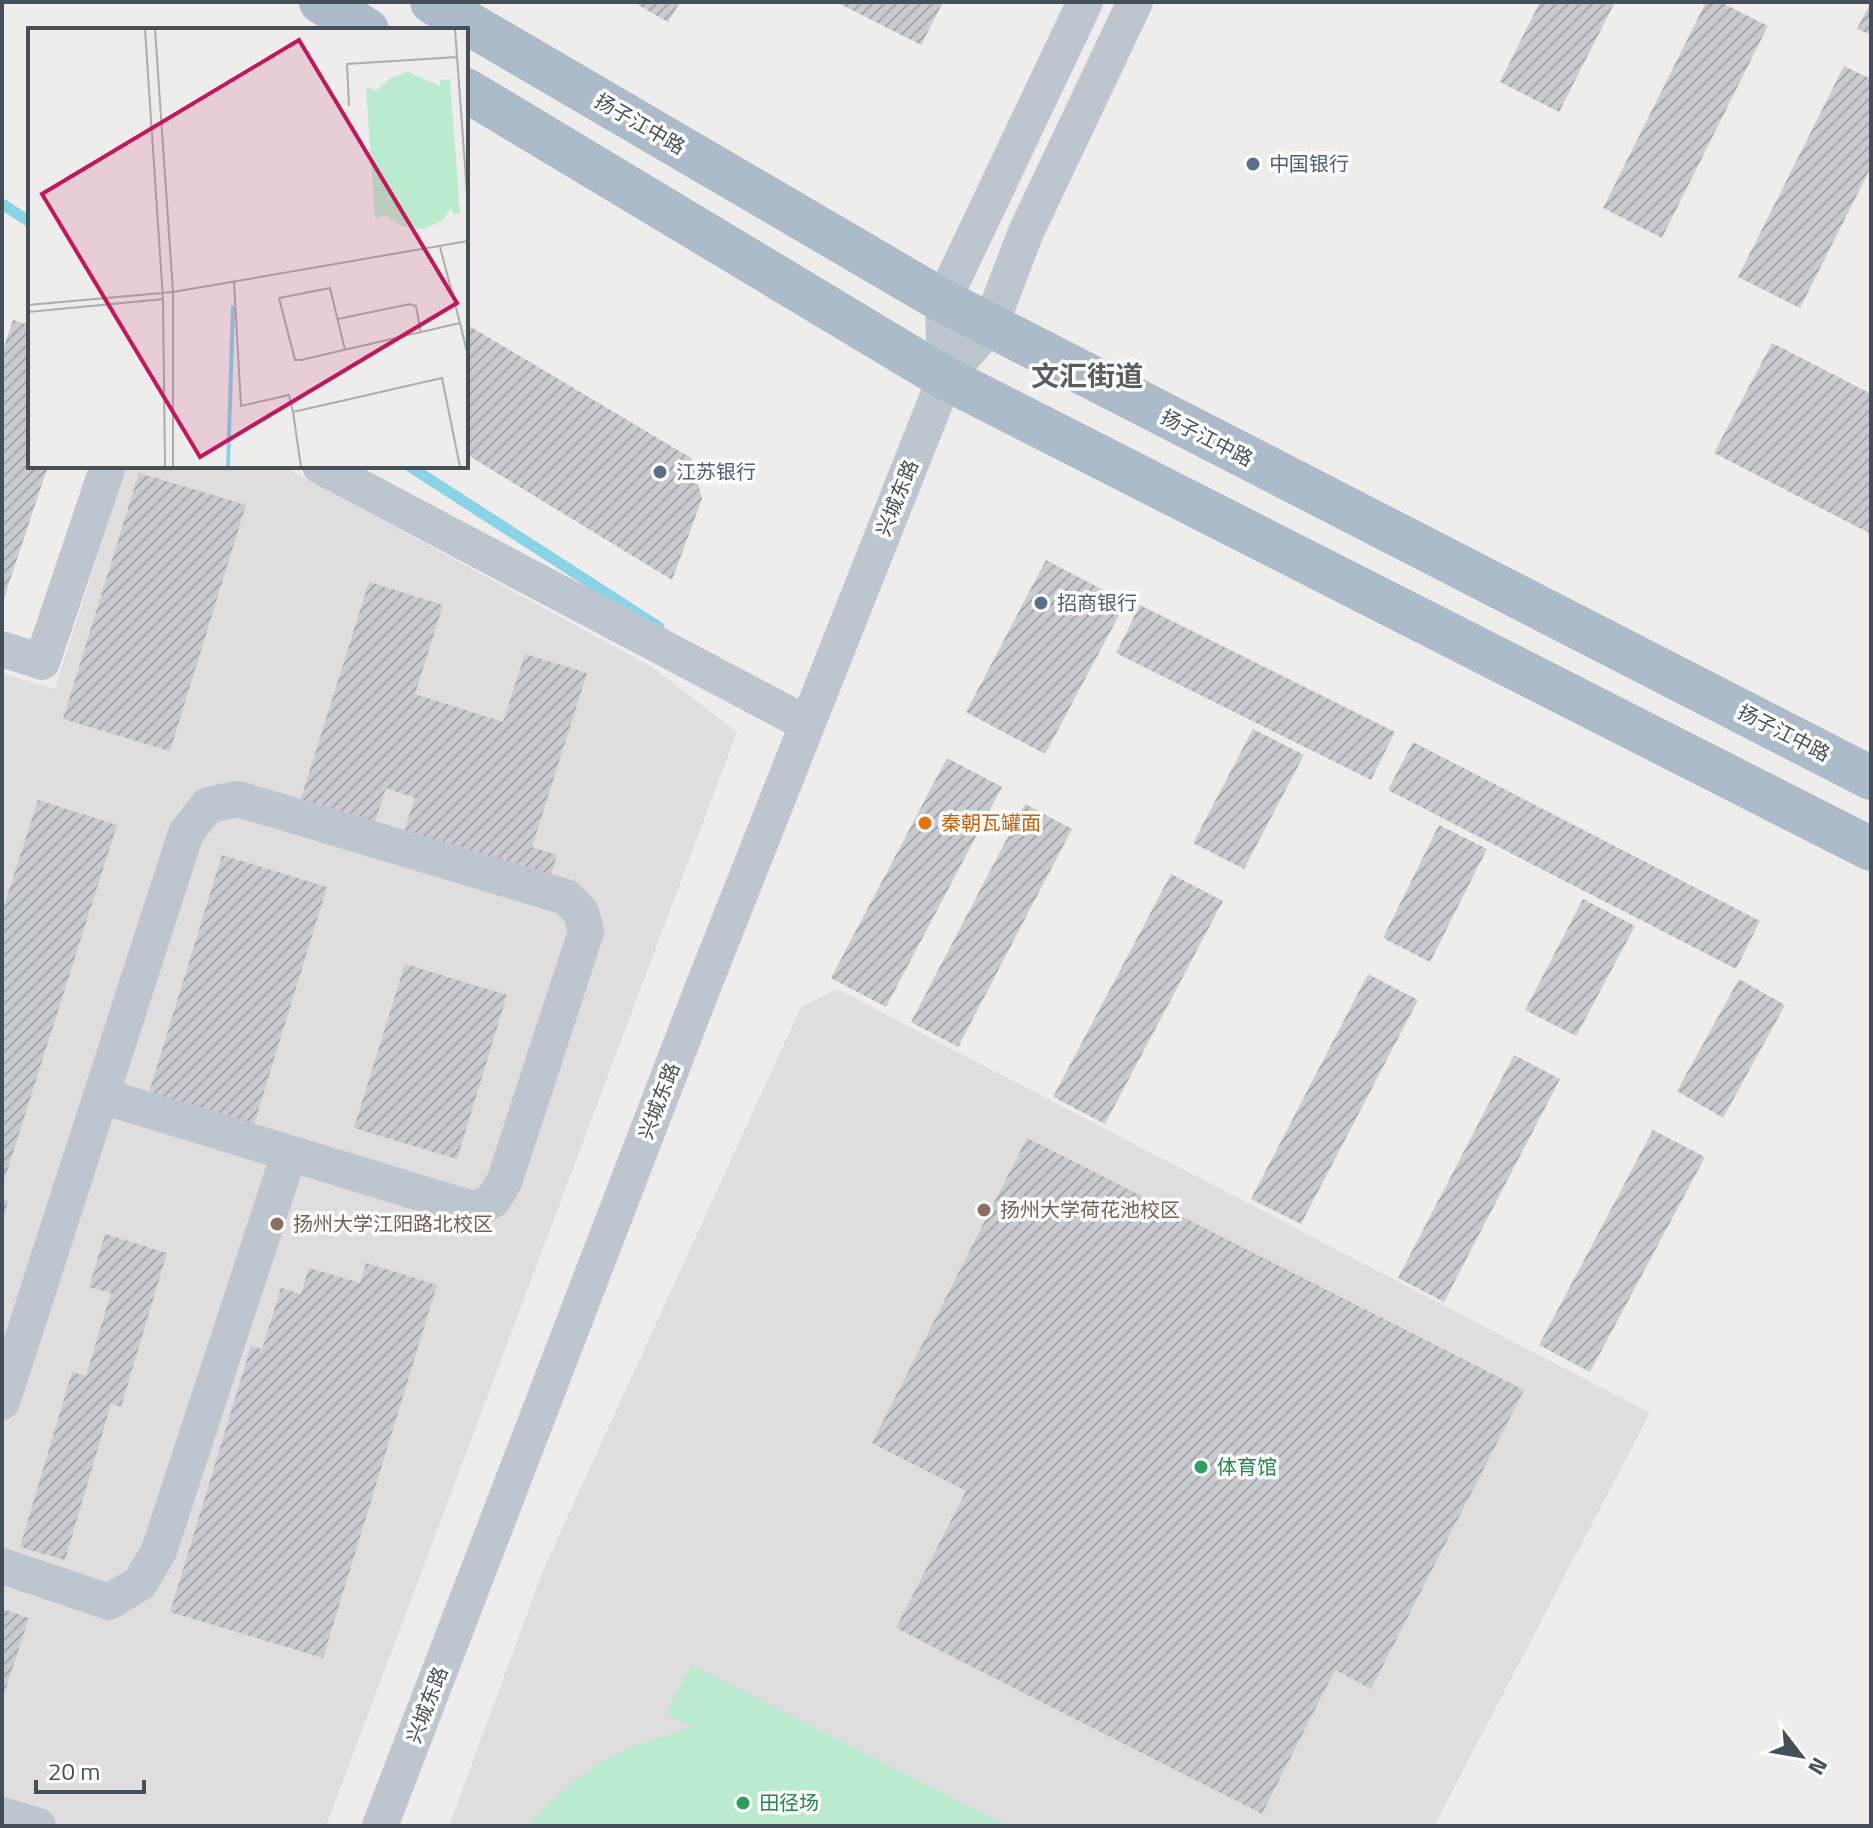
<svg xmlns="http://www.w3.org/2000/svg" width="1873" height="1828" font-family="'Titillium Web','Noto Sans SC',sans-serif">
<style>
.education{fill:#dfdddd}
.green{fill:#bbebce}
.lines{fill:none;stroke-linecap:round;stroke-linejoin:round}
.stream{stroke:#8ad2e6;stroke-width:11}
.building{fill:url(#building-hatch)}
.minor{stroke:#bdc6ce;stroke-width:36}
.major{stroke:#acbbca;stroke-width:44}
.service-dot{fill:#5c6f8a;stroke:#fff;stroke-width:3}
.food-dot{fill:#e8710a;stroke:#fff;stroke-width:3}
.education-dot{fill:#8d6e63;stroke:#fff;stroke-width:3}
.leisure-dot{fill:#2e9e5b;stroke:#fff;stroke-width:3}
.labels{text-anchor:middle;stroke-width:7;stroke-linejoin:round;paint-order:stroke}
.street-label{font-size:20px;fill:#454f58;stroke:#fff}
.service-label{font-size:20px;fill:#4e5e75;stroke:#fff;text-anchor:start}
.food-label{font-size:20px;fill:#c56008;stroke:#fff;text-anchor:start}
.education-label{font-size:20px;fill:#785e54;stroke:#fff;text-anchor:start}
.leisure-label{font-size:20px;fill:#27864d;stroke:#fff;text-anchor:start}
.district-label{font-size:28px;font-weight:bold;fill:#595c60;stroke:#fff}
.inset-river{fill:none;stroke:#8ad2e6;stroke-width:4}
.inset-road{fill:none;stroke:#abadb1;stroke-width:2}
.view{fill:#c2185b;fill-opacity:0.15;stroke:#c2185b;stroke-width:4}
.inset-edge{fill:none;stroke:#454f58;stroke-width:4}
</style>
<defs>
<pattern id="building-hatch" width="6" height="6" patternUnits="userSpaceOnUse" patternTransform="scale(2)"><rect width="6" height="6" fill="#c9cbd1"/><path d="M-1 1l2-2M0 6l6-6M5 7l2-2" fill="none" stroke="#a5a7ac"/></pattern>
</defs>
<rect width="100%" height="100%" fill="#efecec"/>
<path class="education" d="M 126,466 L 283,466 L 652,667 L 737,732 L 326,1826 L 2,1826 L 2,673 L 55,689 Z
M 837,989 L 1650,1413 L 1434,1826 L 449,1826 L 544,1568 L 801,1007 Z"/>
<path class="green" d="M 692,1665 L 1007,1826 L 526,1826 C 550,1803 575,1777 604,1761 C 632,1745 663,1737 693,1727 L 666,1714 Z"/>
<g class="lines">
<path class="stream" d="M 2,204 L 30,222
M 409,466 L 659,627"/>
</g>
<path class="building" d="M 633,2 L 680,2 L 668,22 Z
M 836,2 L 943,2 L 921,45 Z
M 1540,2 L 1615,2 L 1559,112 L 1500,82 Z
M 1706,2 L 1720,2 L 1768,26 L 1662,238 L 1603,208 Z
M 1871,2 L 1871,35 L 1857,29 Z
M 1844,66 L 1871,79 L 1871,167 L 1800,308 L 1738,277 Z
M 13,320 L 30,325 L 30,466 L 48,466 L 3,601 L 2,353 Z
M 466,324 L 691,458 L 702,499 L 672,580 L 466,454 Z
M 1772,343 L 1871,394 L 1871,534 L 1714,453 Z
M 139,473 L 246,505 L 170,751 L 63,719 Z
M 1046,560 L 1126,602 L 1045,754 L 966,712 Z
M 369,582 L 443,605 L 415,694 L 503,722 L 525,654 L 587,673 L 532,847 L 557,855 L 550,877 L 404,831 L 415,798 L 386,788 L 371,834 L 297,811 Z
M 1140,605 L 1395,732 L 1371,780 L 1116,653 Z
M 1253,729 L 1304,755 L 1244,869 L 1193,843 Z
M 1413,742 L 1760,921 L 1736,969 L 1388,790 Z
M 947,758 L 1002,787 L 886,1007 L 831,978 Z
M 38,800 L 117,825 L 3,1184 L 2,912 Z
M 1025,804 L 1072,829 L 958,1047 L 911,1022 Z
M 1439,825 L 1487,849 L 1430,962 L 1383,938 Z
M 222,855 L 327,887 L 251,1134 L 146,1102 Z
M 1171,874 L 1223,901 L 1105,1124 L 1053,1097 Z
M 1583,899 L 1635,926 L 1576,1036 L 1525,1010 Z
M 405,964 L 507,995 L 457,1159 L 354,1128 Z
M 1368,974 L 1418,1000 L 1301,1224 L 1251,1199 Z
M 1739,979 L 1785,1005 L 1723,1118 L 1677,1091 Z
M 1514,1055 L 1560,1079 L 1444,1302 L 1398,1278 Z
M 1653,1130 L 1705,1157 L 1590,1372 L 1539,1345 Z
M 1027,1138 L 1524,1390 L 1371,1689 L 1335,1670 L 1262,1814 L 896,1628 L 966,1491 L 872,1443 Z
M 2,1199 L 8,1201 L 3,1219 L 2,1218 Z
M 105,1234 L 167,1253 L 121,1407 L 111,1404 L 65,1560 L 20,1547 L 72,1372 L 86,1376 L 111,1293 L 89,1287 Z
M 366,1263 L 437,1285 L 323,1658 L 170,1612 L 251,1346 L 262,1349 L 281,1288 L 301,1294 L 309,1268 L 360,1283 Z
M 2,1609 L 29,1618 L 3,1697 L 2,1697 Z"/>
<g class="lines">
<path class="minor" d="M 945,378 L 943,301 L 1085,2
M 320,466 L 807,724
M 2,649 L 42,662 L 108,466
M 2,1402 L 186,833 L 208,805 L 238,799 L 566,897 L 581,912 L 586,932 L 504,1182 L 493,1200 L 476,1210 L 102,1096
M 2,1566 L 109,1602 L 140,1583 L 159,1551 L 289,1154
M 2,1815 L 38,1826
M 380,1826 L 703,987 L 945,378 L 990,326 L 1026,232 L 1135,2"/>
<path class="major" d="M 321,2 L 367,30
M 432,2 L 943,301 L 1871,778
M 466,90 L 945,378 L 1871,849"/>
</g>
<g class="service-dot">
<circle cx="1253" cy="164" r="8"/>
<circle cx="660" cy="472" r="8"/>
<circle cx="1041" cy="603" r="8"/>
</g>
<circle class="food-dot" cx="925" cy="823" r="8"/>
<g class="education-dot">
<circle cx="984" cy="1210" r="8"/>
<circle cx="277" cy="1224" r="8"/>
</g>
<g class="leisure-dot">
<circle cx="1201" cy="1467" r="8"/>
<circle cx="743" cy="1803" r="8"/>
</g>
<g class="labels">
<g class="street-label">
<text transform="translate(640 124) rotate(30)" y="7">扬子江中路</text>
<text transform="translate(1207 438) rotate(27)" y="7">扬子江中路</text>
<text transform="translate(897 498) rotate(-68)" y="7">兴城东路</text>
<text transform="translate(1784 733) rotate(27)" y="7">扬子江中路</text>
<text transform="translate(659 1101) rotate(-69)" y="7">兴城东路</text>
<text transform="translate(427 1705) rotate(-69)" y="7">兴城东路</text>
</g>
<g class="service-label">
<text x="1269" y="171">中国银行</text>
<text x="676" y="479">江苏银行</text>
<text x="1057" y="610">招商银行</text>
</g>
<g class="food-label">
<text x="941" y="830">秦朝瓦罐面</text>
</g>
<g class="education-label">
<text x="1000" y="1217">扬州大学荷花池校区</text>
<text x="293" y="1231">扬州大学江阳路北校区</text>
</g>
<g class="leisure-label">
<text x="1217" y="1474">体育馆</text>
<text x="759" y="1810">田径场</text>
</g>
<g class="district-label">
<text x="1087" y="386">文汇街道</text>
</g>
</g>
<g transform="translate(28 28)">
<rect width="440" height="440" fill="#efecec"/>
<path d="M 380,44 L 412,58 L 412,52 L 422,51 L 432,186 L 425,186 L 423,180 L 414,193 L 395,201 L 373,198 L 357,187 L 347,191 L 338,59 L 348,63 L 362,50 Z" fill="#bbebce"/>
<path class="inset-river" d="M 200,439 L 205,278"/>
<path class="inset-road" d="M 117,1 L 135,271 L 137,439M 127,1 L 145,264 L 145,439M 427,1 L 440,179M 321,78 L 319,36 L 429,29M 206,254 L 213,378 L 261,367 L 265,384M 0,277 L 145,264 L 440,213M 0,284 L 136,271M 310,291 L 382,276 L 388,278 L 393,305M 432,295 L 440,328M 317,322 L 302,260 L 251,270 L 267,332 L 273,332 L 432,295 L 412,219M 273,439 L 265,384 L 414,350 L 432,439"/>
<path class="view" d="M 271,12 L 429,275 L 172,429 L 14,166 Z"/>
<rect width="440" height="440" class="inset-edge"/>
</g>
<rect width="1873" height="1828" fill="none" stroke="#454f58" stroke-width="8"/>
<g transform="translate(1801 1756) rotate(121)" stroke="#ffffff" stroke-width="6" paint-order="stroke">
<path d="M0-6L14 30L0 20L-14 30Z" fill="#454f58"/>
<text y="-12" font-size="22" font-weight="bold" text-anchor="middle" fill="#454f58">N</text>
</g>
<path d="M36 1780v12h108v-12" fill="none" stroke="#454f58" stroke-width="4"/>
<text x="48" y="1780" font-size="24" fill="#454f58" stroke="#ffffff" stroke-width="6" paint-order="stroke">20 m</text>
</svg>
